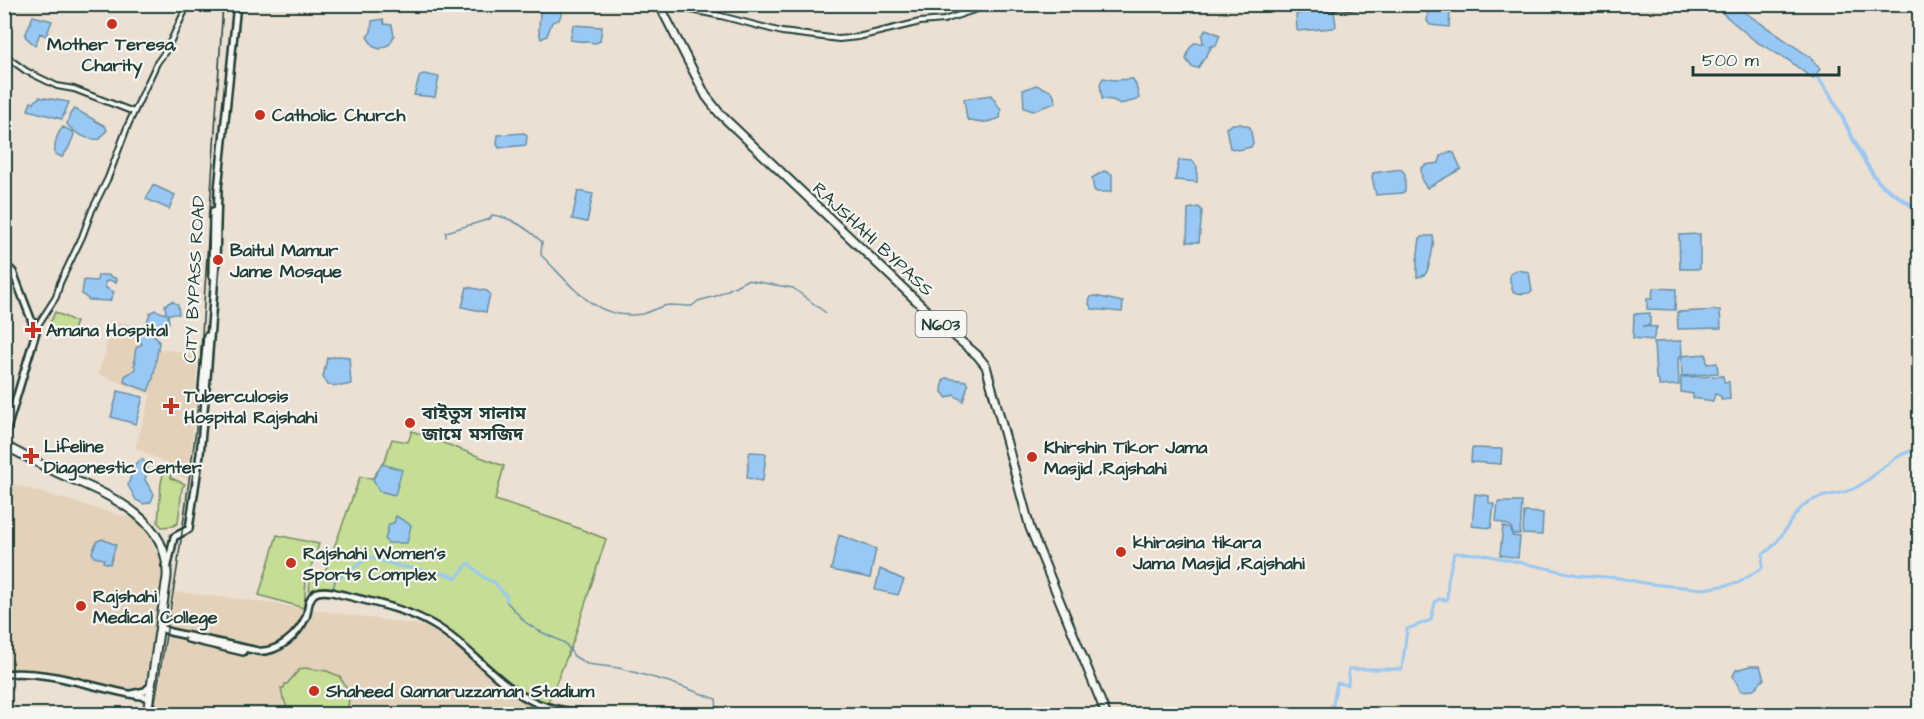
<svg xmlns="http://www.w3.org/2000/svg" width="1924" height="719" font-family="'Architects Daughter','Noto Sans Bengali',sans-serif">
<style>
.built{fill:#e3d1ba}
.green{fill:#c5dd94;stroke:#728d64;stroke-width:1.5}
.water{fill:#99c8f4;stroke:#6890a7;stroke-width:1.5}
.lines{fill:none;stroke-linecap:round;stroke-linejoin:round}
.stream{stroke:#6890a7;stroke-width:1.5}
.canal{stroke:#99c8f4;stroke-width:3}
.river{stroke:#99c8f4;stroke-width:4}
.minor-casing{stroke:#1f3d34;stroke-width:8}
.major-casing{stroke:#1f3d34;stroke-width:10}
.highway-casing{stroke:#1f3d34;stroke-width:11}
.minor{stroke:#f6f6f2;stroke-width:4}
.major{stroke:#f6f6f2;stroke-width:5}
.highway{stroke:#f6f6f2;stroke-width:7}
.rail{stroke:#1f3d34;stroke-width:1.5}
.poi-dot{fill:#c8321e;stroke:#f6f6f2;stroke-width:2}
.labels{text-anchor:middle;stroke-width:4.5;stroke-linejoin:round;paint-order:stroke}
.shield{fill:#f6f6f2;stroke:#60746d;stroke-width:1.5}
.shield-label{font-size:16px;font-weight:bold;fill:#1f3d34}
.poi-label{font-size:18px;font-weight:bold;fill:#1f3d34;stroke:#f6f6f2;text-anchor:start}
.street-label{font-size:18px;fill:#1f3d34;stroke:#f6f6f2}
</style>
<rect width="100%" height="100%" fill="#ebe0d1"/>
<filter id="ink" filterUnits="userSpaceOnUse"><feTurbulence type="fractalNoise" baseFrequency=".0167" numOctaves="2"/><feDisplacementMap in="SourceGraphic" scale="12" xChannelSelector="R" yChannelSelector="G"/><feConvolveMatrix kernelMatrix="1 2 1 2 8 2 1 2 1" color-interpolation-filters="sRGB"/></filter>
<g filter="url(#ink)">
<path class="built" d="M 109,320 L 156,330 L 156,336 L 159,339 L 159,349 L 198,354 L 189,479 L 177,476 L 173,466 L 135,448 L 151,395 L 98,374 L 105,355 Z
M 4,482 L 137,520 L 149,535 L 159,557 L 162,575 L 154,637 L 144,688 L 122,692 L 84,681 L 5,673 Z
M 175,592 L 245,600 L 432,627 L 513,694 L 544,709 L 571,714 L 154,714 Z"/>
<path class="green" d="M 55,312 L 76,322 L 70,337 L 66,337 L 64,339 L 47,330 Z
M 412,431 L 504,466 L 495,500 L 557,520 L 606,539 L 573,642 L 547,705 L 515,690 L 425,619 L 384,605 L 315,591 L 309,597 L 310,576 L 325,572 L 360,477 L 373,478 L 385,460 L 392,439 L 408,442 Z
M 165,467 L 170,469 L 171,478 L 185,484 L 182,488 L 178,523 L 173,526 L 162,527 L 158,523 L 161,483 Z
M 277,535 L 319,544 L 306,581 L 304,608 L 259,595 Z
M 304,668 L 327,671 L 341,677 L 340,678 C 349,689 353,703 343,714 L 288,714 L 286,712 L 288,711 L 284,699 L 283,699 L 281,688 L 284,688 L 285,684 L 287,684 L 299,670 Z"/>
<path class="water" d="M 551,5 L 560,5 L 562,12 L 559,20 L 552,22 L 547,36 L 541,39 L 539,31 L 540,10 L 550,9 Z
M 1433,5 L 1448,7 L 1450,11 L 1449,27 L 1430,25 L 1427,21 L 1428,7 Z
M 1713,5 L 1734,5 L 1810,57 L 1820,69 L 1813,79 L 1788,60 L 1755,41 Z
M 1334,11 L 1336,26 L 1333,28 L 1298,31 L 1297,29 L 1296,15 L 1302,12 Z
M 33,16 L 52,21 L 46,36 L 40,33 L 35,46 L 25,36 Z
M 383,19 L 384,24 L 392,25 L 394,36 L 390,44 L 380,49 L 374,47 L 367,37 L 371,32 L 372,21 Z
M 573,25 L 602,27 L 600,41 L 596,43 L 570,40 Z
M 1206,29 L 1220,35 L 1216,45 L 1209,47 L 1211,48 L 1198,68 L 1192,67 L 1186,59 L 1189,49 L 1194,43 L 1203,43 L 1202,36 Z
M 424,74 L 439,77 L 435,97 L 414,95 L 420,75 Z
M 1103,78 L 1114,80 L 1133,79 L 1136,85 L 1139,98 L 1137,100 L 1120,104 L 1113,100 L 1102,99 L 1100,84 Z
M 1036,85 C 1047,90 1055,89 1055,103 L 1033,111 L 1024,108 L 1023,90 Z
M 991,95 L 1001,110 L 1000,118 C 989,122 978,125 967,119 L 964,99 Z
M 39,97 L 69,102 L 62,119 L 28,110 L 31,102 L 34,103 Z
M 75,109 L 105,126 L 107,130 L 100,139 C 88,141 74,133 67,124 L 70,114 Z
M 1233,124 L 1241,124 L 1250,127 L 1253,143 L 1251,147 L 1238,150 L 1230,148 L 1226,128 Z
M 63,127 L 73,132 L 74,135 L 68,149 L 62,157 L 55,154 C 54,144 56,135 63,127 Z
M 524,133 L 527,136 L 526,145 L 499,148 L 497,144 L 498,135 Z
M 1449,152 L 1454,153 L 1461,169 L 1427,188 L 1422,181 L 1421,169 L 1425,165 L 1439,163 L 1441,156 Z
M 1179,160 L 1193,161 L 1197,167 L 1197,182 L 1175,180 Z
M 1401,169 L 1405,174 L 1405,191 L 1402,193 L 1376,195 L 1372,177 L 1373,173 Z
M 1104,171 L 1112,174 L 1112,190 L 1110,192 L 1097,192 L 1094,190 L 1092,178 Z
M 153,185 L 175,195 L 169,209 L 146,199 Z
M 578,191 L 593,194 L 587,222 L 572,219 Z
M 1199,207 L 1202,211 L 1199,242 L 1187,242 L 1188,209 Z
M 1700,234 L 1700,269 L 1680,269 L 1679,235 Z
M 1426,236 L 1433,236 C 1435,242 1429,269 1426,273 C 1424,277 1421,276 1417,277 L 1417,261 L 1420,238 Z
M 1517,270 L 1529,272 L 1532,292 L 1523,294 L 1513,292 L 1510,281 L 1510,274 Z
M 98,275 L 108,275 L 117,279 L 116,283 L 110,280 L 105,282 L 106,288 L 114,292 L 110,301 L 89,300 L 82,294 L 84,280 L 97,281 Z
M 467,287 L 487,291 L 490,294 L 486,312 L 462,307 Z
M 1653,288 L 1676,289 L 1675,310 L 1647,309 L 1647,299 L 1652,299 Z
M 1095,296 L 1123,302 L 1122,312 L 1092,309 L 1089,304 L 1090,297 Z
M 172,301 L 178,305 L 179,314 L 168,314 L 169,323 L 161,328 L 148,326 L 147,322 L 150,313 L 155,310 L 166,314 L 165,305 Z
M 1720,310 L 1721,328 L 1678,329 L 1677,312 Z
M 1650,313 L 1650,325 L 1643,326 L 1657,327 L 1653,340 L 1633,338 L 1634,314 Z
M 145,332 C 151,333 158,335 159,343 L 153,379 L 148,391 L 124,382 L 125,376 L 136,369 L 134,365 L 136,362 L 134,361 L 136,348 L 142,344 L 137,336 L 139,333 Z
M 1681,341 L 1682,354 L 1678,358 L 1679,385 L 1659,386 L 1659,380 L 1656,378 L 1654,342 Z
M 1706,354 L 1707,364 L 1717,363 L 1718,373 L 1682,376 L 1681,356 Z
M 339,356 L 349,357 L 351,384 L 342,386 L 328,385 L 323,377 L 327,358 Z
M 1723,376 L 1724,382 L 1729,382 L 1730,399 L 1721,400 L 1721,396 L 1715,394 L 1713,401 L 1693,398 L 1693,394 L 1681,392 L 1681,377 Z
M 946,378 L 966,381 L 968,385 L 963,401 L 954,395 L 947,398 L 942,392 L 943,381 Z
M 118,391 L 143,397 L 136,424 L 111,417 Z
M 1472,448 L 1502,449 L 1501,464 L 1471,462 Z
M 751,452 L 765,453 L 766,455 L 763,480 L 761,481 L 747,478 L 749,453 Z
M 142,459 L 148,466 L 145,480 L 154,494 L 151,502 L 144,504 L 136,500 L 128,485 L 135,464 Z
M 382,464 L 402,470 L 395,495 L 379,491 L 373,479 Z
M 1475,494 L 1489,496 L 1489,503 L 1494,504 L 1491,528 L 1472,526 Z
M 1498,502 L 1522,502 L 1520,534 L 1513,534 L 1511,526 L 1496,521 Z
M 1524,512 L 1543,513 L 1542,535 L 1523,534 Z
M 396,516 L 411,525 L 407,543 L 388,543 L 385,540 L 389,524 L 394,523 Z
M 1503,526 L 1511,529 L 1512,536 L 1520,537 L 1518,558 L 1500,555 Z
M 839,535 L 876,549 L 870,578 L 831,570 Z
M 102,539 L 116,545 L 110,564 L 103,562 L 104,559 L 94,557 L 92,552 L 97,541 Z
M 880,569 L 904,580 L 898,595 L 875,590 Z
M 1750,666 L 1760,666 L 1764,679 L 1753,690 L 1741,691 L 1733,676 L 1736,670 Z"/>
<g class="lines">
<path class="stream" d="M 446,237 L 446,232 L 490,219 L 492,215 C 512,217 528,229 542,242 L 541,255 C 571,284 595,322 642,314 C 651,312 659,306 669,305 C 676,305 685,306 692,306 L 698,301 L 716,296 L 747,280 L 793,288 L 826,313
M 482,576 L 483,577
M 333,590 L 335,581 L 341,576
M 506,601 L 525,622 L 537,630 L 565,643 L 574,656 L 587,664 L 619,668 L 669,682 L 716,699 L 717,714"/>
<path class="canal" d="M 369,557 L 403,567
M 405,567 L 446,574 L 456,578 L 469,563 L 481,575
M 341,576 L 367,559
M 483,577 L 495,583 L 507,597 L 506,601
M 1448,580 L 1454,553 L 1481,554 L 1578,575 L 1619,578 L 1650,584 L 1705,589 L 1738,583 L 1762,568 L 1763,554 C 1781,543 1787,523 1801,508 C 1814,494 1837,496 1853,489 C 1877,478 1892,452 1920,449
M 1331,714 L 1337,683 L 1348,685 L 1349,669 L 1402,669 L 1407,629 L 1431,620 L 1435,602 L 1439,599 L 1447,600 L 1448,581"/>
<path class="river" d="M 1813,72 C 1842,103 1852,148 1878,181 C 1884,188 1910,204 1920,211"/>
<defs>
<path id="minor" d="M 663,4 L 721,16 L 782,32 L 839,39 L 858,37 L 920,22 L 944,20 L 980,8 L 1002,4
M 1282,4 C 1314,10 1344,8 1376,4
M 4,55 L 26,71 L 57,86 L 74,89 L 134,112
M 36,328 L 56,297 L 60,283 L 82,237 L 92,210 L 108,178 L 128,125 L 157,63 L 167,49 L 188,4"/>
<path id="major" d="M 4,263 L 13,272 L 36,332 L 4,439
M 212,276 L 213,211
M 201,399 L 207,336
M 189,529 L 200,454 L 207,378 L 216,262 L 218,189 L 237,4
M 165,566 L 168,565 L 174,537 L 189,529
M 161,628 L 170,632 L 258,651 C 278,653 298,635 306,617 C 309,609 307,600 314,594 C 319,590 326,591 332,592 C 365,601 403,607 432,624 C 471,646 497,687 539,704 C 557,711 578,712 597,714
M 188,639 L 243,652
M 4,674 C 54,669 99,691 147,697
M 131,694 L 145,691 L 148,688"/>
<path id="highway" d="M 659,4 L 706,96 L 720,114 L 943,326 L 977,355 L 986,366 L 1030,528 L 1106,714
M 4,445 C 22,455 40,464 58,473 C 103,493 170,516 167,577 L 147,714"/>
</defs>
<use href="#minor" class="minor-casing"/>
<use href="#major" class="major-casing"/>
<use href="#highway" class="highway-casing"/>
<use href="#minor" class="minor"/>
<use href="#major" class="major"/>
<use href="#highway" class="highway"/>
<path class="rail" d="M 153,714 L 177,569 L 196,429 L 223,4"/>
</g>
</g>
<g class="poi-dot">
<circle cx="112" cy="24" r="6"/>
<circle cx="260" cy="115" r="6"/>
<circle cx="218" cy="260" r="6"/>
<path d="M30 321h6v6h6v6h-6v6h-6v-6h-6v-6h6z"/>
<path d="M168 397h6v6h6v6h-6v6h-6v-6h-6v-6h6z"/>
<circle cx="410" cy="423" r="6"/>
<path d="M28 447h6v6h6v6h-6v6h-6v-6h-6v-6h6z"/>
<circle cx="1032" cy="457" r="6"/>
<circle cx="1121" cy="552" r="6"/>
<circle cx="291" cy="563" r="6"/>
<circle cx="81" cy="606" r="6"/>
<circle cx="314" cy="691" r="6"/>
</g>
<g class="labels">
<rect class="shield" x="915.5" y="311" width="51" height="26" rx="4.5"/>
<g class="shield-label">
<text x="941" y="330">N603</text>
</g>
<g class="poi-label">
<text x="112" y="50" text-anchor="middle">Mother Teresa,<tspan x="112" dy="21">Charity</tspan></text>
<text x="272" y="121">Catholic Church</text>
<text x="230" y="256">Baitul Mamur<tspan x="230" dy="21">Jame Mosque</tspan></text>
<text x="46" y="336">Amana Hospital</text>
<text x="184" y="402">Tuberculosis<tspan x="184" dy="21">Hospital Rajshahi</tspan></text>
<text x="422" y="419">বাইতুস সালাম<tspan x="422" dy="21">জামে মসজিদ</tspan></text>
<text x="44" y="452">Lifeline<tspan x="44" dy="21">Diagonestic Center</tspan></text>
<text x="1044" y="453">Khirshin Tikor Jama<tspan x="1044" dy="21">Masjid ,Rajshahi</tspan></text>
<text x="1133" y="548">khirasina tikara<tspan x="1133" dy="21">Jama Masjid ,Rajshahi</tspan></text>
<text x="303" y="559">Rajshahi Women's<tspan x="303" dy="21">Sports Complex</tspan></text>
<text x="93" y="602">Rajshahi<tspan x="93" dy="21">Medical College</tspan></text>
<text x="326" y="697">Shaheed Qamaruzzaman Stadium</text>
</g>
<g class="street-label">
<text transform="translate(873 239) rotate(43)" y="6">RAJSHAHI BYPASS</text>
<text transform="translate(194 279) rotate(-87)" y="6">CITY BYPASS ROAD</text>
</g>
</g>
<rect width="1924" height="719" fill="none" stroke="#f6f6f2" stroke-width="24"/>
<rect x="12" y="12" width="1900" height="695" fill="none" stroke="#1f3d34" stroke-width="2" filter="url(#ink)"/>
<path d="M1693 66v9h146v-9" fill="none" stroke="#1f3d34" stroke-width="3"/>
<text x="1702" y="66" font-size="18" fill="#1f3d34" stroke="#f6f6f2" stroke-width="4.5" paint-order="stroke">500 m</text>
</svg>
